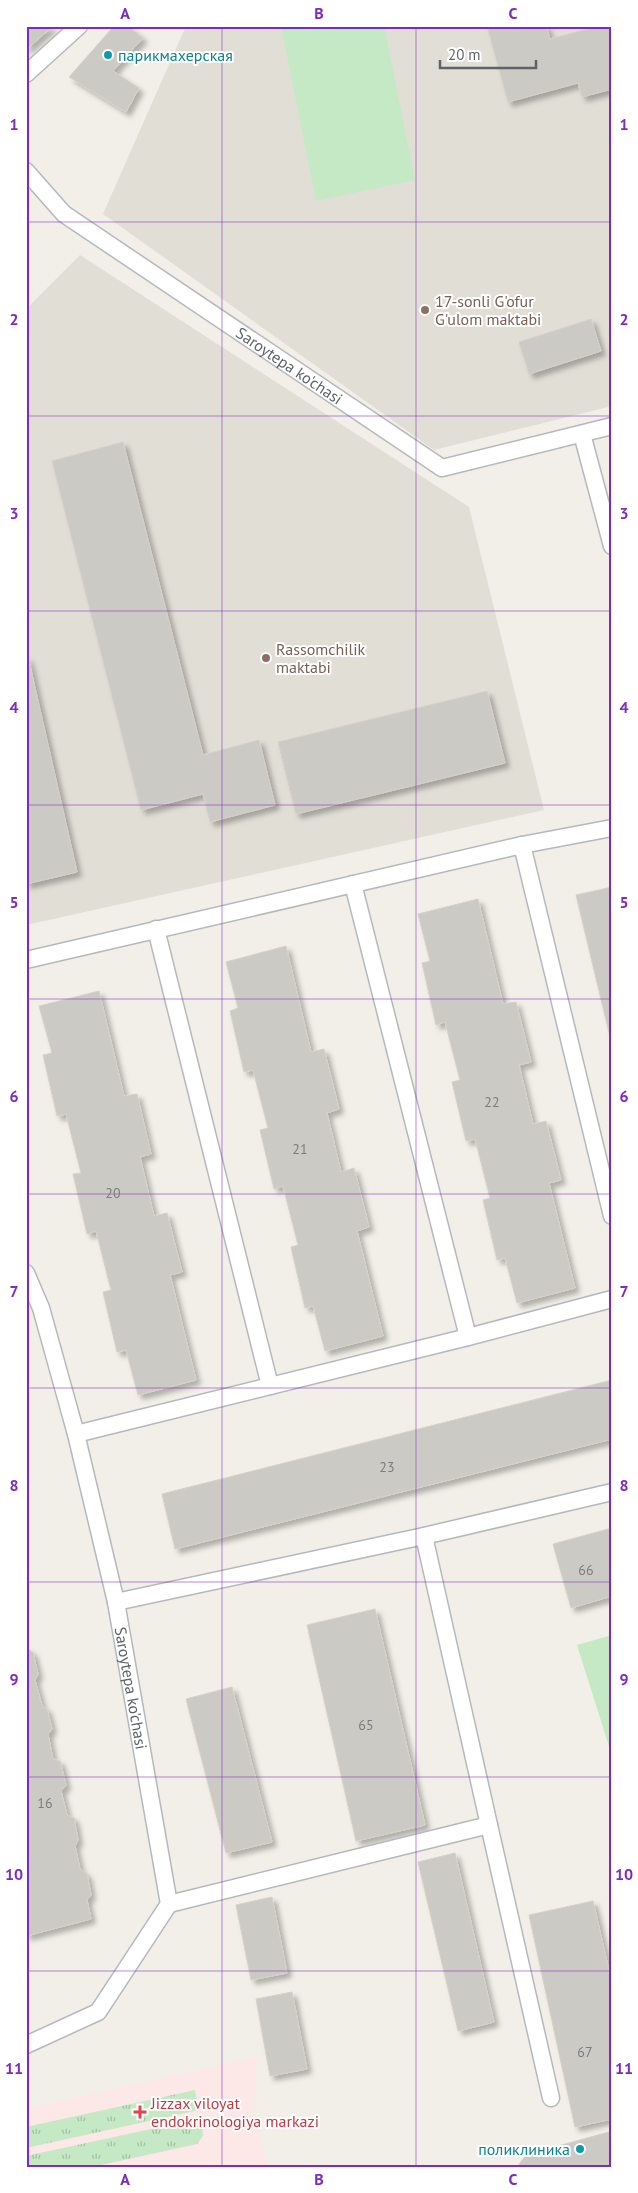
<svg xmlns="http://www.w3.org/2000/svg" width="638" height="2193" font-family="'PT Sans',sans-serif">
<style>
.education{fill:#e1ded6}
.medical{fill:#fce8e6}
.grass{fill:url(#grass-tufts)}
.pitch{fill:#c5e8c5}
.building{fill:#cccac5;stroke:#d6d1c6;filter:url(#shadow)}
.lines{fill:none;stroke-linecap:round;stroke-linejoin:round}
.lane-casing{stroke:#b5b8bc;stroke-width:19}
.lane{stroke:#fff;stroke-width:16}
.grid{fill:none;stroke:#7b2cbf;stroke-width:1;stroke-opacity:0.55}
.culture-dot{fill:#0f9aa8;stroke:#fff;stroke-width:2}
.education-dot{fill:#8d6e63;stroke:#fff;stroke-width:2}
.health-dot{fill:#e0444e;stroke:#fff;stroke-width:2}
.labels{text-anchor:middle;stroke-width:4;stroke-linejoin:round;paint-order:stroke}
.number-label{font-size:14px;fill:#7a7d7f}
.culture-label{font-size:16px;fill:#0d838f;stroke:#fff;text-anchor:start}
.education-label{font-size:16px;fill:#785e54;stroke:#fff;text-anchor:start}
.street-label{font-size:16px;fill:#5f6368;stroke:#fff}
.health-label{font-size:16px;fill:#be3a42;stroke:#fff;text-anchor:start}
.neatline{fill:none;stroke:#7b2cbf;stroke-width:2}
.grid-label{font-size:16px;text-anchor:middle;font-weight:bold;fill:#7b2cbf}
</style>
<defs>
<pattern id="grass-tufts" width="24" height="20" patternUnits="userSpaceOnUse" patternTransform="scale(1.25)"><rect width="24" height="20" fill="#c5e8c5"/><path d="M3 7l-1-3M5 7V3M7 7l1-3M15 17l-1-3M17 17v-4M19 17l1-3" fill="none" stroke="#a3c0a4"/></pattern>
<filter id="shadow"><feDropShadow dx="4.5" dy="4.5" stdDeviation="2.5" flood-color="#0004"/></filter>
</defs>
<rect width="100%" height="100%" fill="#f1efe8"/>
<path class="education" d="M 186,26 L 612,26 L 612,406 L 434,450 L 103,214 Z
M 80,255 L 469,507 L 544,810 L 26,925 L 26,309 Z"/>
<path class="medical" d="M 257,2057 L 254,2115 L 268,2167 L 26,2167 L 26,2109 Z"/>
<path class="grass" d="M 195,2090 L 199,2110 L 26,2148 L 26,2127 Z
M 202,2118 L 203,2136 L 197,2144 L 92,2167 L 29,2167 L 26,2156 Z"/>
<path class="pitch" d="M 281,26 L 384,26 L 415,180 L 316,201 Z
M 612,1635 L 612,1756 L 577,1645 Z"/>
<path class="building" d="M 26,26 L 53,26 L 26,50 Z
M 114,26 L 128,26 L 143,38 L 113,71 L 139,88 L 126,112 L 69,77 Z
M 487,26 L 546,26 L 550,39 L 599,26 L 612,26 L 612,89 L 582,97 L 578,83 L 508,102 Z
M 591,319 L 601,351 L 529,374 L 519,342 Z
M 123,442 L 203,755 L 259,740 L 275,805 L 210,822 L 203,794 L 141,810 L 52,461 Z
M 28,657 L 77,872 L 26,884 L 26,658 Z
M 487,691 L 505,763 L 296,814 L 278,742 Z
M 612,887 L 612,1045 L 576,895 Z
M 478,899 L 503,1004 L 516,1002 L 531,1062 L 519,1065 L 533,1124 L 546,1121 L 561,1180 L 549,1183 L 575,1288 L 517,1303 L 505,1258 L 497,1260 L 483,1200 L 490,1198 L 475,1139 L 466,1141 L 452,1082 L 460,1080 L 445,1022 L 436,1025 L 422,963 L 430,961 L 418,914 Z
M 286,946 L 311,1052 L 324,1049 L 339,1109 L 327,1113 L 341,1172 L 354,1168 L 369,1227 L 357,1231 L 383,1336 L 325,1351 L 313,1306 L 305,1308 L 291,1247 L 298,1245 L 283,1186 L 274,1189 L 260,1130 L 268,1128 L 253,1070 L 244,1072 L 230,1011 L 238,1008 L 226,962 Z
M 99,991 L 124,1096 L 137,1094 L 151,1154 L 140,1157 L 154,1216 L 167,1213 L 182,1272 L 170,1275 L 196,1380 L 138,1395 L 126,1350 L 117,1352 L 103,1292 L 111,1290 L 96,1231 L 87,1234 L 73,1174 L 81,1173 L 66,1114 L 57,1116 L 43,1055 L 52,1053 L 39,1006 Z
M 612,1380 L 612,1439 L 175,1549 L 162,1494 Z
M 612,1528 L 612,1596 L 571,1608 L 553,1544 Z
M 375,1609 L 425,1825 L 356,1841 L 307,1625 Z
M 26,1647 L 33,1653 L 38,1674 L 35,1680 L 42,1706 L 47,1709 L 52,1729 L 48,1734 L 53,1759 L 60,1761 L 66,1785 L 61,1791 L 67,1815 L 74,1818 L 78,1840 L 75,1846 L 80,1869 L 87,1874 L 91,1895 L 87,1900 L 91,1919 L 26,1936 Z
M 232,1687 L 272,1842 L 226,1853 L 186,1699 Z
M 455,1853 L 494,2022 L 458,2031 L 418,1862 Z
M 272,1897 L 287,1973 L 251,1980 L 236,1905 Z
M 593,1901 L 612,1984 L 612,2119 L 575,2127 L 529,1915 Z
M 292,1992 L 307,2069 L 270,2076 L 256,1999 Z
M 612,2131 L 612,2167 L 517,2167 L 526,2155 Z"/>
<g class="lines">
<defs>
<g id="lane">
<path d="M 26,74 L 79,26"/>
<path id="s1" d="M 26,171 L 64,214 L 442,468 L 612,426"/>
<path d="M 582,434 L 612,546"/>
<path d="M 522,845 L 612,1216"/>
<path d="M 353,884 L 468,1337"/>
<path d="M 156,929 L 270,1386"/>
<path d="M 26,960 L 522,845 L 612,828"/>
<path id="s2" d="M 26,1273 L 41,1308 L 76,1434 L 116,1602 L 169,1904 L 98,2012 L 26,2045"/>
<path d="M 76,1434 L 468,1337 L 612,1299"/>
<path d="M 116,1602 L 424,1536 L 612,1492"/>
<path d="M 489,1825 L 551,2098"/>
<path d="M 169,1904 L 489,1825 L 424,1536"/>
</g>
</defs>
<use href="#lane" class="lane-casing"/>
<use href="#lane" class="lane"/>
</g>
<path class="grid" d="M 222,26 L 222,2167M 416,26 L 416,2167M 26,222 L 612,222M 26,416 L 612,416M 26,611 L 612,611M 26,805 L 612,805M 26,999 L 612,999M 26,1194 L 612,1194M 26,1388 L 612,1388M 26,1582 L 612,1582M 26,1777 L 612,1777M 26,1971 L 612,1971"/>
<g class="culture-dot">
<circle cx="108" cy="55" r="5"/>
<circle cx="580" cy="2149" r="5"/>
</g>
<g class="education-dot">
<circle cx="425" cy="310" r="5"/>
<circle cx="266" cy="658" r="5"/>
</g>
<path class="health-dot" d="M137.5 2104.5h5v5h5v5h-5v5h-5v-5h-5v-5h5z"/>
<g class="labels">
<g class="number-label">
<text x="492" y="1107">22</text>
<text x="300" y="1154">21</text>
<text x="113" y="1198">20</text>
<text x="387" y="1472">23</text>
<text x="586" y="1575">66</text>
<text x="366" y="1730">65</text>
<text x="45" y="1808">16</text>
<text x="585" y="2057">67</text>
</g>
<g class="culture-label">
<text x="118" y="61">парикмахерская</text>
<text x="570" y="2155" text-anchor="end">поликлиника</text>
</g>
<g class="education-label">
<text x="435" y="307">17-sonli G'ofur<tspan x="435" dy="18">G'ulom maktabi</tspan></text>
<text x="276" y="655">Rassomchilik<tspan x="276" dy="18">maktabi</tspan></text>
</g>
<g class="street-label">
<text dy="6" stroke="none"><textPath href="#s1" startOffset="329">Saroytepa ko'chasi</textPath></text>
<text dy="6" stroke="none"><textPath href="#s2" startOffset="429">Saroytepa ko'chasi</textPath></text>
</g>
<g class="health-label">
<text x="151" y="2109">Jizzax viloyat<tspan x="151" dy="18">endokrinologiya markazi</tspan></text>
</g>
</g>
<rect width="638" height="2193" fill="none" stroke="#ffffff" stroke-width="55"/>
<path d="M440 60v8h96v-8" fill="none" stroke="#5f6368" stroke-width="2.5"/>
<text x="448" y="60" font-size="15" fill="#5f6368" stroke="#ffffff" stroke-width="4" paint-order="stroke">20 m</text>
<rect x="28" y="28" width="582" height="2138" class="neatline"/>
<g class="grid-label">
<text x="125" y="19">A</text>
<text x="319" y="19">B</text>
<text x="513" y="19">C</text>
<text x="14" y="130">1</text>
<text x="624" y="130">1</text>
<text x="14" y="325">2</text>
<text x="624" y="325">2</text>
<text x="14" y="519">3</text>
<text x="624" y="519">3</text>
<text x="14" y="713">4</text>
<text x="624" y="713">4</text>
<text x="14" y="908">5</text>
<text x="624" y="908">5</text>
<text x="14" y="1102">6</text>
<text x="624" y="1102">6</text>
<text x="14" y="1297">7</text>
<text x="624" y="1297">7</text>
<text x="14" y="1491">8</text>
<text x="624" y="1491">8</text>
<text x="14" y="1685">9</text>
<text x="624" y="1685">9</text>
<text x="14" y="1880">10</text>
<text x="624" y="1880">10</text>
<text x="14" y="2074">11</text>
<text x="624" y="2074">11</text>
<text x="125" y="2185">A</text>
<text x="319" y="2185">B</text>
<text x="513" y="2185">C</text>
</g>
</svg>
